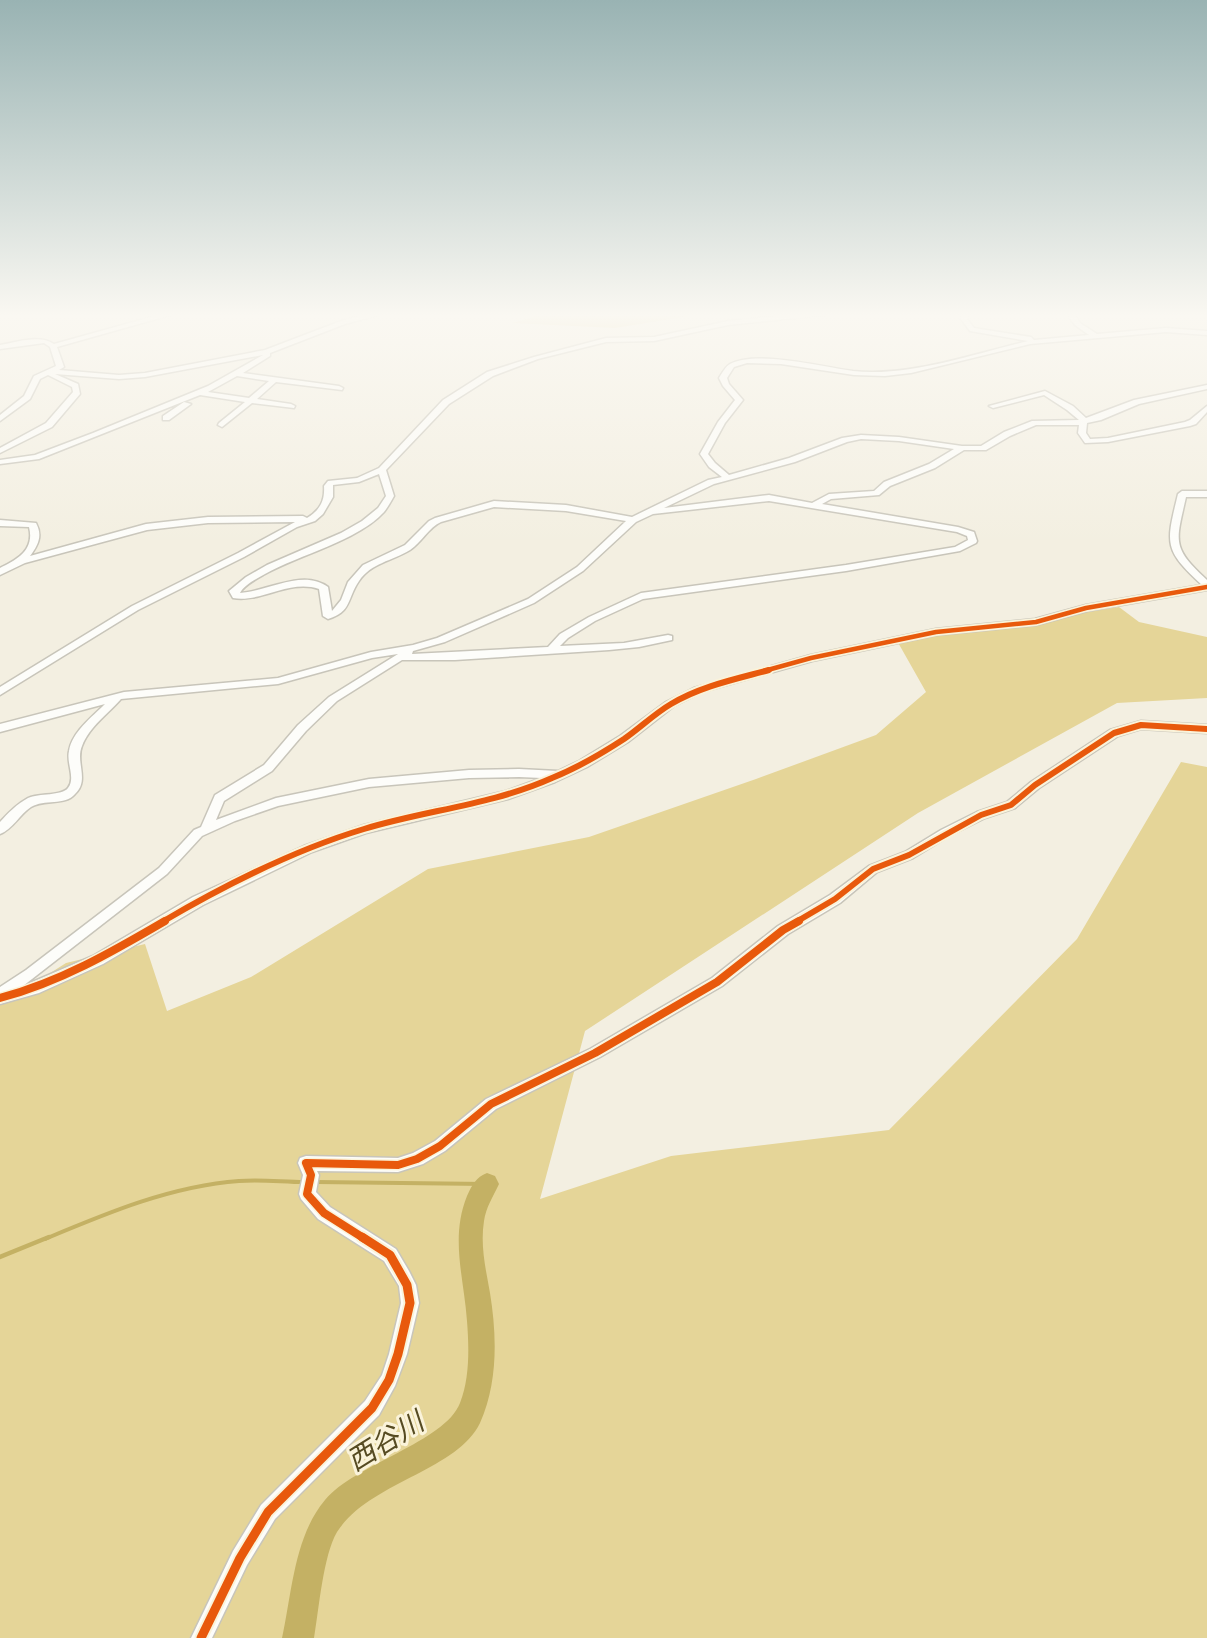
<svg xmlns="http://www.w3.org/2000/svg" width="1207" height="1638" font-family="'Sofia Sans Condensed','Noto Sans JP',sans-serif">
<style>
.green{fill:#e5d598}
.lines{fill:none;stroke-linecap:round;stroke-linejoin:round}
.stream-far1{stroke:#c4b164;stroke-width:4}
.stream{stroke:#c4b164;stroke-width:4.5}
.river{fill:#c4b164;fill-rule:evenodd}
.minor-casing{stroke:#c8c5ba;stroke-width:3}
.minor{fill:#fdfdfa;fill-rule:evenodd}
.cycleway-far3-casing{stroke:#faf3da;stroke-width:8}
.cycleway-far2-casing{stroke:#faf3da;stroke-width:10}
.cycleway-far1-casing{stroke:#faf3da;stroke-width:11}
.cycleway-casing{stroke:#faf3da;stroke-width:13}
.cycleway-far3{stroke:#e8590c;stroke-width:4.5}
.cycleway-far2{stroke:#e8590c;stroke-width:6}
.cycleway-far1{stroke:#e8590c;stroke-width:8}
.cycleway{stroke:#e8590c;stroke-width:9}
.labels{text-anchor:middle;stroke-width:6;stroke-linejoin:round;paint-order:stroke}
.near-water-label{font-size:28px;font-style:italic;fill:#564b22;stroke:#faf3da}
</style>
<rect width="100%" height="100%" fill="#f3efe1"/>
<path class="green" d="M 542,314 L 694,314 L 696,315 L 615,328 L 513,323 Z
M 1119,607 L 1139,622 L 1207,637 L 1207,698 L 1117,703 L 918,813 L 585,1031 L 540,1199 L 671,1156 L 889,1130 L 1077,939 L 1181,762 L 1207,767 L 1207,1638 L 0,1638 L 0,1005 L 66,963 L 145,944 L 167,1011 L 251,977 L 428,869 L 589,837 L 756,779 L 876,735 L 926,692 L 896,639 L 1005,625 Z"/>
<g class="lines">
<path class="stream-far1" d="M 316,1182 L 487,1184
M 45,1239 C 107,1213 171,1186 239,1181 C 261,1179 283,1182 304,1182"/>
<path class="stream" d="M 0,1257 L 49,1237"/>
<path class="river" d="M 487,1173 L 495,1176 L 499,1184 C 493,1197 486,1207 484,1221 C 480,1246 486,1270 490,1293 C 497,1336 498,1383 480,1423 C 457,1471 369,1482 337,1532 C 323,1556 319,1609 314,1638 L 282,1638 C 292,1593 294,1537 325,1500 C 355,1464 445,1442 460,1403 C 470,1378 469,1347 467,1321 C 464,1278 450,1238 467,1196 C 472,1185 476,1177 487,1173 Z"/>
<defs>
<path id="minor" d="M 162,314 L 174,314 L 57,347 L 64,367 L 59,370 L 119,375 L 145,373 L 265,350 L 341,321 L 368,314 L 382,314 L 345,324 L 270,353 L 270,356 L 243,373 L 339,386 L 343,388 L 342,390 L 276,382 L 257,399 L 291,404 L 295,406 L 294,408 L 252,403 L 222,427 L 218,425 L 219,423 L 245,402 L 200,395 L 39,459 L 0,464 L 0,460 L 35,455 L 93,433 L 208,386 L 263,355 L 145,377 L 119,379 L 55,374 L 78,384 L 80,394 L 52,427 L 0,453 L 0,448 L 46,423 L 73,392 L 72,387 L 48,375 L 40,379 L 30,399 L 0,421 L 0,415 L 24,396 L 34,376 L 56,366 L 50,347 L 44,343 L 0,349 L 0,345 C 16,342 40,334 54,344 ZM 237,376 L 269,381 L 249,398 L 208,392 Z
M 802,314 L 833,314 L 728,325 L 654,341 L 606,342 L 538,359 L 493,376 L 449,404 L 386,470 L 394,496 C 391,501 388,507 384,512 C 359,540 299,555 265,574 C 256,579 244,585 240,593 C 266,592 303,568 328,587 L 332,611 L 341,600 L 348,582 L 363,565 L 405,545 L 429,521 L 435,518 L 494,501 L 566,505 L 632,517 L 708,480 L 722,477 L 709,467 L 700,454 L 718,422 L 735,400 L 723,386 L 719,378 C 722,373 726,366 730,364 C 757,350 822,367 853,371 C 910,377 972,354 1028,341 L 970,331 L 961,319 L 962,314 L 968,314 L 967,319 L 974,328 L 1031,337 L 1034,340 L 1089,335 L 1075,325 L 1067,314 L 1074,314 L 1080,323 L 1097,334 L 1166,328 L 1207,331 L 1207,335 L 1166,332 L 1030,344 L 911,373 L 885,376 L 854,375 L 781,364 L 747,363 L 734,367 L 727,378 L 729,384 L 743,400 L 725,423 L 708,454 L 715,463 L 729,475 L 789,458 L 842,438 L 861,435 L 899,437 L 962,446 L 981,446 L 1004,432 L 1032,421 L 1079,420 L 1067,410 L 1044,395 L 993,408 L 989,406 L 1045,391 L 1073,406 L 1086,418 L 1134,400 L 1207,385 L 1207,389 L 1139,404 L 1101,420 L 1087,423 L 1086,433 L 1090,439 L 1108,438 L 1185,422 L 1190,420 L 1207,406 L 1207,412 L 1196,424 L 1190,426 L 1108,442 L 1085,443 L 1078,433 L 1079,425 L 1036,425 L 1010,436 L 986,450 L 964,450 L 935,468 L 890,486 L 879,495 L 831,499 L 822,504 L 958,527 L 974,532 L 977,541 L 976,543 L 960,551 L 846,571 L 643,599 L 595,621 L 568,638 L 560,646 L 624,643 L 668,635 L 672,636 L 672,640 L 639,647 L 609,650 L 455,660 L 402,660 L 337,701 L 306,731 L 272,771 L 224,801 L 216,820 L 276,798 L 369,779 L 469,770 L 519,769 L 558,771 L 579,761 L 620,736 L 666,702 L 694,688 L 811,655 L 936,629 L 1035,619 L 1086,605 L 1202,585 C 1163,549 1166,544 1178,494 L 1182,491 L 1207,491 L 1207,497 L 1186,497 C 1176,542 1171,547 1207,580 L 1207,590 L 1087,611 L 1036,625 L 936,635 L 812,661 L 702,692 L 674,706 L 628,742 L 587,767 L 555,782 L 508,799 L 366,833 L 312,852 L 203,905 L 103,964 L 39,993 L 0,1004 L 0,987 L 26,970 L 159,868 L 194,830 L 201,827 L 215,795 L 264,765 L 298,725 L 329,697 L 398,654 L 372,658 L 278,684 L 121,699 C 108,714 89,727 82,746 C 75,762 90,780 75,794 C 65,806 44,799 31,807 C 20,814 12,830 0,834 L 0,822 C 8,813 17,804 28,798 C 39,793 62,796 68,788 C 76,778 66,763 69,751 C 72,732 92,717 105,704 L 0,732 L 0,724 L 124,692 L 278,678 L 371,652 L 413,645 L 437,638 L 528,599 L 577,567 L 626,521 L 566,511 L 494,507 L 441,522 C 428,528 422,542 410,550 C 392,561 371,563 359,581 C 347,598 352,612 328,619 L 323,616 L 319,589 C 289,579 261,603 233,598 L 229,591 L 246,577 L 267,565 L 341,533 L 362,521 L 378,508 L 386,496 L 379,474 L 359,482 L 333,485 L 333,497 L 323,514 L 315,521 L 297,527 L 244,557 L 138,610 L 0,695 L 0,687 L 132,606 L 238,553 L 295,522 L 208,523 L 147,530 L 25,563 L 0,575 L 0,568 C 17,560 35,550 29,527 L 0,526 L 0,520 L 36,523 C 43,536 38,545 30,556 L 146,524 L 208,517 L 303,516 L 307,518 C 320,510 325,501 324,486 L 328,481 L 357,478 L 379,468 L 443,400 L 487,372 L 534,357 L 606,338 L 654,337 L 728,321 ZM 861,439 L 899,441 L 954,449 L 929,464 L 884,482 L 874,491 L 829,494 L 812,503 L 769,495 L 664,508 L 714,484 L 795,462 L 847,442 ZM 769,501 L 957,532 L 967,536 L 968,540 L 955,547 L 846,565 L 641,593 L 589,617 L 560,634 L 548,647 L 412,654 L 413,651 L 445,642 L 534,603 L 583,571 L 636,522 L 653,514 ZM 519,777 L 542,778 L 506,791 L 364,825 L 304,846 L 193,897 L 93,956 L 23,986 L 167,874 L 202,836 L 235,821 L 278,806 L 369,787 L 469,778 Z
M 184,402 L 191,404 L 169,420 L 163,420 L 163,416 Z
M 1141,721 L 1207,725 L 1207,733 L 1141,729 L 1118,736 L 1039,788 L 1015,808 L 985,818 L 949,836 L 913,858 L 877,872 L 840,903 L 788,934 L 722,986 L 600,1057 L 496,1109 L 445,1151 L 423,1164 L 398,1172 L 317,1171 L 319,1175 L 316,1192 L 330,1207 L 396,1249 L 409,1271 L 416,1285 L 419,1303 L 407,1354 L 395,1386 L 379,1415 L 275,1519 L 247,1565 L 212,1638 L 191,1638 L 233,1551 L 261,1505 L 365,1401 L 382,1375 L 389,1354 L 401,1303 L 399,1286 L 384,1261 L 318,1219 L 301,1199 L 299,1194 L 303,1175 L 298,1163 L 300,1158 L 306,1156 L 398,1158 L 413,1153 L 435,1141 L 486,1099 L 590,1049 L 712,978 L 778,926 L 830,895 L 869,866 L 905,852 L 941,830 L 977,812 L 1007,802 L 1031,782 L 1110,730 Z"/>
</defs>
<use href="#minor" class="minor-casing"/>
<use href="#minor" class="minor"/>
<defs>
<path id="cycleway-far3" d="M 764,671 L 811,658 L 936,632 L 1036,622 L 1086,608 L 1207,587"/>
<path id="cycleway-far2" d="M 162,922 C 225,885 294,850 364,829 C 426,810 492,805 552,778 C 577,768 601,754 624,739 C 640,728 654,714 671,704 C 701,686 736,679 769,670
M 796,922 L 835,899 L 873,869 L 909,855 L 981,815 L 1011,805 L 1035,785 L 1114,733 L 1141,725 L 1207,729"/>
<path id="cycleway-far1" d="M 0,998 C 60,982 112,952 165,921
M 365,1239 L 324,1213 L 307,1194 L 311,1175 L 306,1163 L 398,1165 L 417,1159 L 440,1146 L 491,1104 L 595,1053 L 717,982 L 783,930 L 799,921"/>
<path id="cycleway" d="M 201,1638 L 240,1558 L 268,1512 L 372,1408 L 389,1380 L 398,1354 L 410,1303 L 407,1285 L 390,1255 L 362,1237"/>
</defs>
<use href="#cycleway-far3" class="cycleway-far3-casing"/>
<use href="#cycleway-far2" class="cycleway-far2-casing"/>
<use href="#cycleway-far1" class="cycleway-far1-casing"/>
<use href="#cycleway" class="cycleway-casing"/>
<use href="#cycleway-far3" class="cycleway-far3"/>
<use href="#cycleway-far2" class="cycleway-far2"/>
<use href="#cycleway-far1" class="cycleway-far1"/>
<use href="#cycleway" class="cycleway"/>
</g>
<linearGradient id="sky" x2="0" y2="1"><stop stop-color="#99b3b3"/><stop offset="0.58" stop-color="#faf8f2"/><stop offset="1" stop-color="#faf8f2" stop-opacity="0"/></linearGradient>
<rect width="1207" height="544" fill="url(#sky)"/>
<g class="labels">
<g class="near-water-label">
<text transform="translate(385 1441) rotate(-32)" y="10">西谷川</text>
</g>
</g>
</svg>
